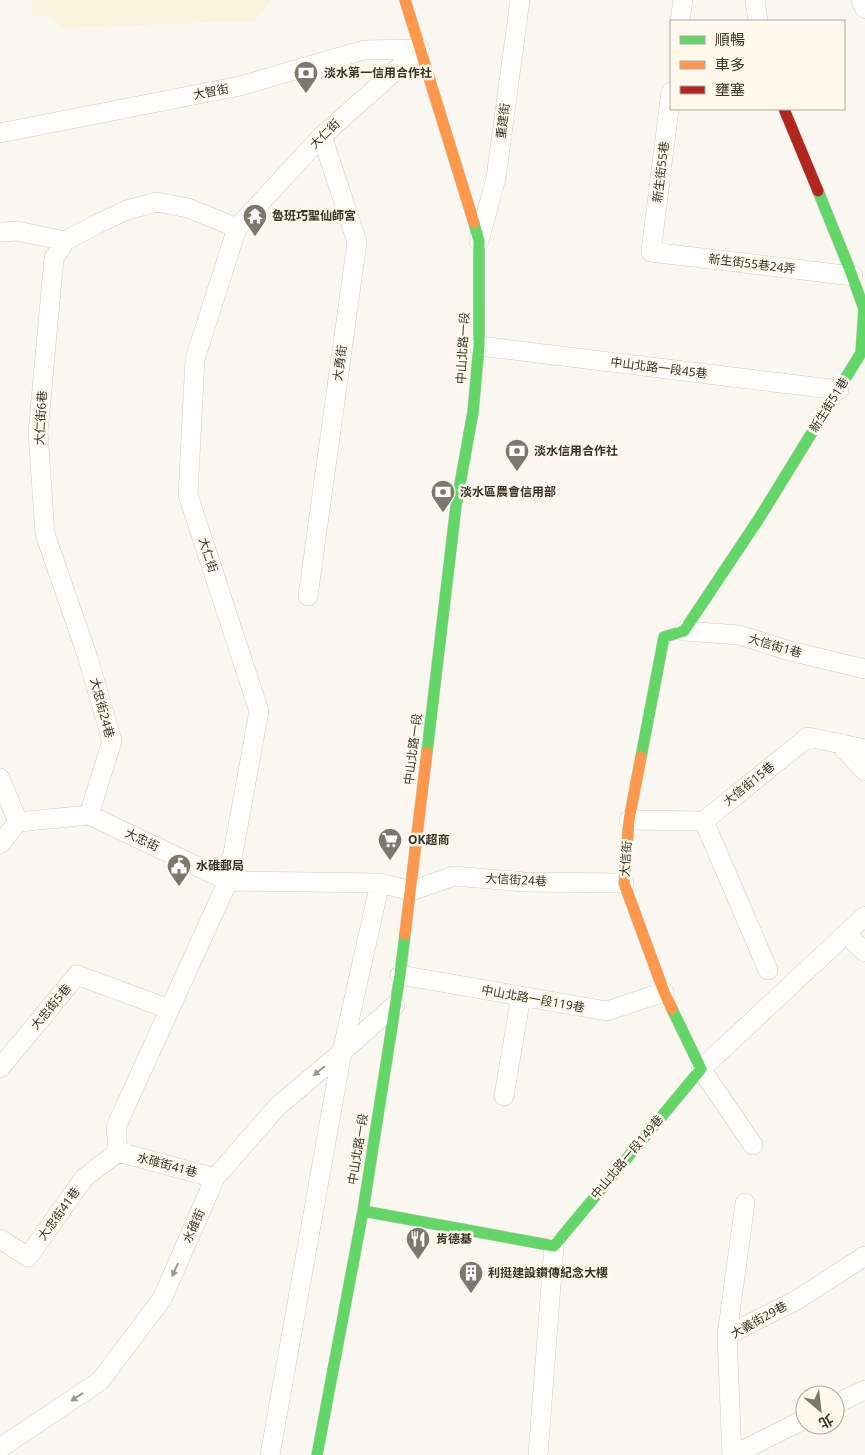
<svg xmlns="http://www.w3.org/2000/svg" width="865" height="1455" font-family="'Noto Sans','Noto Sans TC',sans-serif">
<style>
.built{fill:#fcf3de}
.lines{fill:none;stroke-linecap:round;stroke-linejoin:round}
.street-casing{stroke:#d0ccc2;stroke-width:20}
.fast-casing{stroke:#d0ccc2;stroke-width:12}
.slow-casing{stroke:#d0ccc2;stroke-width:12}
.jam-casing{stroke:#d0ccc2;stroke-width:12}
.street{stroke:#fefefd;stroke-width:19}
.fast{stroke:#63d668;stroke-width:11}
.slow{stroke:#ff974d;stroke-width:11}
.jam{stroke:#b3261e;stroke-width:11}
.oneway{fill:#9c9992}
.labels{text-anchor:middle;stroke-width:5;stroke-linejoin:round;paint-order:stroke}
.poi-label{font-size:12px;font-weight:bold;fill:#393427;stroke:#fef9ec;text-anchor:start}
.street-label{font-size:12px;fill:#393427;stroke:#fef9ec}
</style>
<rect width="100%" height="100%" fill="#faf7f0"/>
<path class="built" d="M 31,0 L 271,0 L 255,21 L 61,28 L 52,17 L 33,16 Z"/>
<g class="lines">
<defs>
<path id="street" d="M 755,0 L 758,21
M 861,0 L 865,9
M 680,21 L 683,0
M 671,92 L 651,252 L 853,276
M 0,133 L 240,86 L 364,50 L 420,49
M 0,232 L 17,231 L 65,241 L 54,258 L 38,433 L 45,534 L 88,658 L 112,741 L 89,815
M 65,241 L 97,224 L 127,210 L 157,202 L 188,208 L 237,228
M 479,241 L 496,178 L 520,0
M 479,346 L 839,390
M 308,596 L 357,242 L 322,136
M 684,631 L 739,635 L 790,651 L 865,669
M 838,743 L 865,771
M 0,778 L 18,822
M 629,820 L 704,821 L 808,737 L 865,749
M 704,821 L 768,970
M 0,844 L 18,822 L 89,815 L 228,881 L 380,883 L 411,891 L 454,876 L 524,882 L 624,883
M 846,934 L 865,952
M 400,975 L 607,1011 L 664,992
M 0,1068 L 77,975 L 169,1009
M 504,1096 L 521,996
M 753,1145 L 701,1069 L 865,916
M 118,1152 L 116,1127 L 228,881 L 259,711 L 188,495 L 195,359 L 237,228 L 322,136 L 420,49
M 118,1152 L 215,1178
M 0,1239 L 28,1257 L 84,1178 L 118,1152
M 727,1335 L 745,1203
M 835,1404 L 865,1390
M 0,1448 L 100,1381 L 162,1299 L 215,1178 L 278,1106 L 342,1052 L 395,1005
M 270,1455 L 342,1052 L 380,883
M 538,1455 L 554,1246
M 732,1455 L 727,1335 L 795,1301 L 865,1256
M 733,1455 L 805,1419"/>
<path id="fast" d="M 427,752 L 456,506 L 473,412 L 479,346 L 479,241 L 474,223
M 641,757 L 664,637 L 684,631 L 760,517 L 861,353 L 864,309 L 850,270 L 818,191
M 363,1211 L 554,1246 L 701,1069 L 672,1009
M 317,1455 L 363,1211 L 400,975 L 405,934"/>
<path id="slow" d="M 405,0 L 474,223
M 641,757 L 629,820 L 624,883 L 664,992 L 672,1009
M 405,934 L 427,752"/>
<path id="jam" d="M 784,109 L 818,191"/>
</defs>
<use href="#street" class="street-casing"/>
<use href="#fast" class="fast-casing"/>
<use href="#slow" class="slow-casing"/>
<use href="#jam" class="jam-casing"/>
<use href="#street" class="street"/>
<use href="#fast" class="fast"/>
<use href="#slow" class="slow"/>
<use href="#jam" class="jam"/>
</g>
<defs><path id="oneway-solid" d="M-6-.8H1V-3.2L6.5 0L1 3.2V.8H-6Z" transform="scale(1.25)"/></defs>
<g class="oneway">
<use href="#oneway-solid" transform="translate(319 1071) rotate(140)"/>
<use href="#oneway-solid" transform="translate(175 1270) rotate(114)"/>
<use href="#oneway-solid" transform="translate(77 1397) rotate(146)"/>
</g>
<defs>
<symbol id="bank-pin" viewBox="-11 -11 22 30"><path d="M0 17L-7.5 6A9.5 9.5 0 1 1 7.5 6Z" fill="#7d786d" stroke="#fef9ec"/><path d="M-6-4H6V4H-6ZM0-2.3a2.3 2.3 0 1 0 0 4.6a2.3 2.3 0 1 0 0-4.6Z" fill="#fff"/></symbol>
<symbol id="temple-pin" viewBox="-11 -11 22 30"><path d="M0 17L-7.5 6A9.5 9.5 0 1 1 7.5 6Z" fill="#7d786d" stroke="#fef9ec"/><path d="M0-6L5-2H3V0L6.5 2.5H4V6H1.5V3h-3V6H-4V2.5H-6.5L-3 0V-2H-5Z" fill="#fff"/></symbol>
<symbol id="supermarket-pin" viewBox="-11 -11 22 30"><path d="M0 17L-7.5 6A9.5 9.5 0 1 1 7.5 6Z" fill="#7d786d" stroke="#fef9ec"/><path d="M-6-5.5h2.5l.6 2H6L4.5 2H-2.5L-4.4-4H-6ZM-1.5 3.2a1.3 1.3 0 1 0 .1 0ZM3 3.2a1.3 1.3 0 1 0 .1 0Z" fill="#fff"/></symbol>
<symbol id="civic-pin" viewBox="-11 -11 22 30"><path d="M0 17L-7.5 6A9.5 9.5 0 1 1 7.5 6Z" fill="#7d786d" stroke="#fef9ec"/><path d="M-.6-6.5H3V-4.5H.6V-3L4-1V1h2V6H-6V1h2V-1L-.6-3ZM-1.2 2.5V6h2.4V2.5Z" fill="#fff"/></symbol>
<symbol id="restaurant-pin" viewBox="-11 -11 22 30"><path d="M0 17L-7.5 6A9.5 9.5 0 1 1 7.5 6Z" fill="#7d786d" stroke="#fef9ec"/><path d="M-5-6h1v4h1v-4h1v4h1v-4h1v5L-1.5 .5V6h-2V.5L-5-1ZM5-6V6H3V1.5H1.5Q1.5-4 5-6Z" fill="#fff"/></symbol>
<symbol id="building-pin" viewBox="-11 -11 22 30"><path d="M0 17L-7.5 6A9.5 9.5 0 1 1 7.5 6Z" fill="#7d786d" stroke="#fef9ec"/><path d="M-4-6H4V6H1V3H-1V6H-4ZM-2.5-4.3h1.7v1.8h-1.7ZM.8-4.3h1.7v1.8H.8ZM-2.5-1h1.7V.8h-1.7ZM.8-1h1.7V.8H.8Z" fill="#fff"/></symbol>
</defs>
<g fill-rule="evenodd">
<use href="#bank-pin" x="292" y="59" width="28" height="38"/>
<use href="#temple-pin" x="241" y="202" width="28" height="38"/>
<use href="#bank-pin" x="503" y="437" width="28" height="38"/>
<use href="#bank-pin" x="429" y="478" width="28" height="38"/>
<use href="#supermarket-pin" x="376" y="826" width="28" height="38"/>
<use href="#civic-pin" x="165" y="852" width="28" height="38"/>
<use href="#restaurant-pin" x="404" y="1225" width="28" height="38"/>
<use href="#building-pin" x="457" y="1259" width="28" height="38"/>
</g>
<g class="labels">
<g class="poi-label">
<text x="324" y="77">淡水第一信用合作社</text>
<text x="272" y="220">魯班巧聖仙師宮</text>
<text x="534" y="455">淡水信用合作社</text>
<text x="460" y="496">淡水區農會信用部</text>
<text x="408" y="844">OK超商</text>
<text x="196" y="870">水碓郵局</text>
<text x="436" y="1243">肯德基</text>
<text x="488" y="1277">利挺建設鑽傳紀念大樓</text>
</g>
<g class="street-label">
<text transform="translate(211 92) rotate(-11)" y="4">大智街</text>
<text transform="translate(503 121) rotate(-83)" y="4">重建街</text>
<text transform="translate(325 134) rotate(-44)" y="4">大仁街</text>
<text transform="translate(661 172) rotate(-83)" y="4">新生街55巷</text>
<text transform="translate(752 264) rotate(7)" y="4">新生街55巷24弄</text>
<text transform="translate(463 348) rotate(-87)" y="4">中山北路一段</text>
<text transform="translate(340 363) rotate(-82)" y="4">大勇街</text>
<text transform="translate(659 368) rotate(7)" y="4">中山北路一段45巷</text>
<text transform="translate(829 405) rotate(-58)" y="4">新生街51巷</text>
<text transform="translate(41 418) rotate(-87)" y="4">大仁街6巷</text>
<text transform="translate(208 555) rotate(72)" y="4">大仁街</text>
<text transform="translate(775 646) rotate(16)" y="4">大信街1巷</text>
<text transform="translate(102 708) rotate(75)" y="4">大忠街24巷</text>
<text transform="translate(413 749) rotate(-83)" y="4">中山北路一段</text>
<text transform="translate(749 784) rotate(-39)" y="4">大信街15巷</text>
<text transform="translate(142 840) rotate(25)" y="4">大忠街</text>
<text transform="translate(626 859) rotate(-86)" y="4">大信街</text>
<text transform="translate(516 880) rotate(3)" y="4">大信街24巷</text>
<text transform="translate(533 999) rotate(10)" y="4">中山北路一段119巷</text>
<text transform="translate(51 1007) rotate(-50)" y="4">大忠街5巷</text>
<text transform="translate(358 1149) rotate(-81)" y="4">中山北路一段</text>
<text transform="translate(627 1157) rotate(-50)" y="4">中山北路一段149巷</text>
<text transform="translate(167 1165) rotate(15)" y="4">水碓街41巷</text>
<text transform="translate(59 1214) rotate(-54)" y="4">大忠街41巷</text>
<text transform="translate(194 1226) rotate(-66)" y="4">水碓街</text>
<text transform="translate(759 1320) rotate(-29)" y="4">大義街29巷</text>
</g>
</g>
<rect x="670" y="20" width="175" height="90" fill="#fef9ec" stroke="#afaa9d"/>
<rect x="680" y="36" width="25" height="8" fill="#63d668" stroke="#afaa9d"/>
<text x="715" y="45" font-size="15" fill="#393427">順暢</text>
<rect x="680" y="61" width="25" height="8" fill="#ff974d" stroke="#afaa9d"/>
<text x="715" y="70" font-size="15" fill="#393427">車多</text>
<rect x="680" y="86" width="25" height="8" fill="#b3261e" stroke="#afaa9d"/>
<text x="715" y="95" font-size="15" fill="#393427">壅塞</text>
<g transform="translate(820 1410) rotate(152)"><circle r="24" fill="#fef9ec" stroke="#afaa9d"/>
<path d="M0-4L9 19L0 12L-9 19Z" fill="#7d786d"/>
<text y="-8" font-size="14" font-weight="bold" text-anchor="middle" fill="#393427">北</text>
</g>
</svg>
